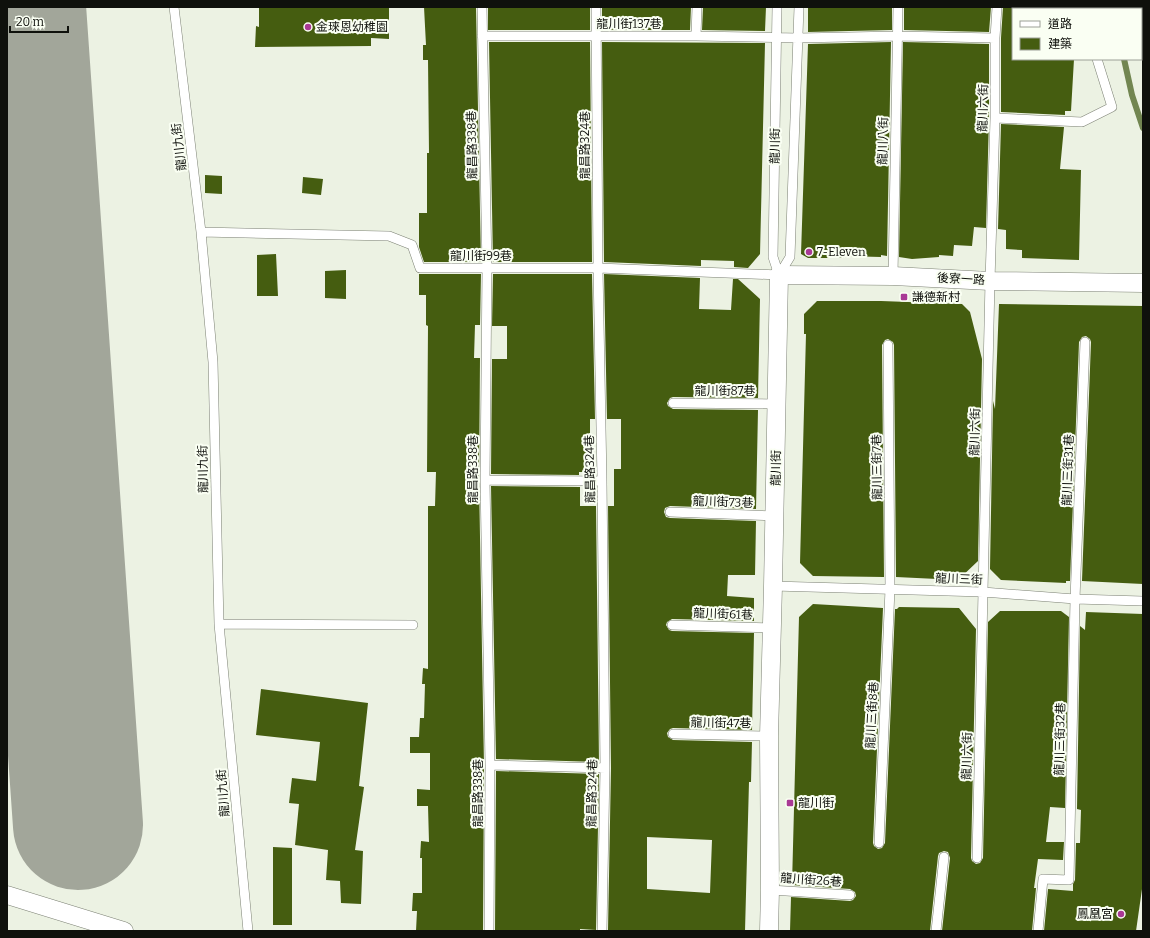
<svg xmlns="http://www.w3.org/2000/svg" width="1150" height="938" font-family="Bitter,'Noto Sans TC',serif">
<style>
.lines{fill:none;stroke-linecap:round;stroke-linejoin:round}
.stream{stroke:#728651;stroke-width:6}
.runway{stroke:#a2a69a;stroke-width:130}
.building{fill:#455d10;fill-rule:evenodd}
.service-casing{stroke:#7c8174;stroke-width:10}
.minor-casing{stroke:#7c8174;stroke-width:19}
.service{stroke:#fff;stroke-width:9}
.minor{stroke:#fff;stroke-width:18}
.poi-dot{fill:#a93995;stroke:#fafff3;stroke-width:1.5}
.labels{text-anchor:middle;stroke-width:4;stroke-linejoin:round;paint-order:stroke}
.street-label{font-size:12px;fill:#0f110c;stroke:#fafff3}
.poi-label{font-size:12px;fill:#0f110c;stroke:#fafff3;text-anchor:start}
</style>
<rect width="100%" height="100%" fill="#ecf2e3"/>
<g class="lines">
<path class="stream" d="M 1111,7 L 1111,9
M 1124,59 L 1132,95 L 1143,128"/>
<path class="runway" d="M 21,7 L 78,825"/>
</g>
<path class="building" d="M 259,7 L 389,7 L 389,39 L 371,38 L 371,46 L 255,47 L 256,26 L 259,27 Z
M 424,7 L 476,7 L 481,262 L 424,262 L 419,247 L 419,213 L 427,213 L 427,153 L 429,153 L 428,60 L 423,60 L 423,45 L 426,45 Z
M 488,7 L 590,7 L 590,30 L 488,30 Z
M 602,7 L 691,7 L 690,30 L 602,30 Z
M 703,7 L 766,7 L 765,31 L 702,30 Z
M 808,7 L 892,7 L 892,30 L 808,32 Z
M 904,7 L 991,7 L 989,32 L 904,30 Z
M 1003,7 L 1013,7 L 1013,59 L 1074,59 L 1071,111 L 1065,111 L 1065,115 L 1001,112 L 1001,38 Z
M 489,42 L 590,42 L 592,262 L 493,262 Z
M 602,42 L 765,43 L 760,254 L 748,268 L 734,267 L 734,261 L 701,260 L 701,266 L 604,262 Z
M 891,42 L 887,256 L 881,255 L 881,257 L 844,256 L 844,258 L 808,258 L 801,254 L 808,44 Z
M 903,42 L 989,44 L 989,118 L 986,228 L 974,227 L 972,246 L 954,245 L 953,256 L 939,255 L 939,257 L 912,259 L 899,257 Z
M 1001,124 L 1064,127 L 1060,169 L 1081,170 L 1079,260 L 1022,258 L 1022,250 L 1006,249 L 1006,230 L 998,229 Z
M 205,175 L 222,176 L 222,194 L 205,193 Z
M 303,177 L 323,179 L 321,195 L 302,193 Z
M 276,254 L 278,296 L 257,296 L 257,255 Z
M 346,270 L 346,299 L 325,298 L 325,271 Z
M 419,274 L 481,274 L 480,325 L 475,325 L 474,358 L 480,358 L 479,480 L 484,765 L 483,931 L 416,931 L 417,911 L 412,911 L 413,893 L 422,893 L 422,858 L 420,858 L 421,841 L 429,842 L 428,806 L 417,806 L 417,789 L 430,790 L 430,753 L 410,753 L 410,737 L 419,737 L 420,718 L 424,718 L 425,684 L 422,684 L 423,668 L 428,669 L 428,506 L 435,506 L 436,472 L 427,472 L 428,326 L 426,325 L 426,295 L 419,295 Z
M 493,274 L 592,274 L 595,419 L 590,419 L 590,472 L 579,472 L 579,475 L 491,474 L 492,359 L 507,359 L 507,326 L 492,326 Z
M 604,274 L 700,278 L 699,309 L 731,310 L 733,279 L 738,279 L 760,299 L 758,398 L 673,397 L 670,398 L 667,403 L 668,406 L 673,409 L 758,410 L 756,509 L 670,506 L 665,508 L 664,512 L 666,517 L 670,518 L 756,521 L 755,575 L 728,575 L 727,596 L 754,598 L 754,621 L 672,619 L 667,622 L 666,625 L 669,630 L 672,631 L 754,633 L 752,730 L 673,728 L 670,729 L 667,733 L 668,737 L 673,740 L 752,742 L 751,782 L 749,782 L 745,931 L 614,931 L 614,930 L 608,930 L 611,768 L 608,506 L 614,506 L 614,469 L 621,469 L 621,419 L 607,419 ZM 647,837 L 712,840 L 710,893 L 647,889 Z
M 817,301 L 881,301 L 962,304 L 970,312 L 982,359 L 978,561 L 958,580 L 896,577 L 894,345 L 893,342 L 888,339 L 885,340 L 882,345 L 884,577 L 813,576 L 800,563 L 806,334 L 804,334 L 804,314 Z
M 999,304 L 1143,306 L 1143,584 L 1082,581 L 1091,342 L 1090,339 L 1086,336 L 1082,337 L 1079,342 L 1070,581 L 1066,581 L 1066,583 L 1001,580 L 990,569 L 993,401 L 995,409 Z
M 491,486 L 580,487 L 580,506 L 596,506 L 599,762 L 496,759 Z
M 813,604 L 883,608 L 873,843 L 874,846 L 878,849 L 882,848 L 885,843 L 895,609 L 897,609 L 899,607 L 959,608 L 976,629 L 971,858 L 972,861 L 976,864 L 980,863 L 983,858 L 988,622 L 1000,611 L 1061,611 L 1069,617 L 1065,808 L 1050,807 L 1046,842 L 1064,842 L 1063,860 L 1038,859 L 1034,888 L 1036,888 L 1032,931 L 942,931 L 950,858 L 948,852 L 944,851 L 939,853 L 938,856 L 930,931 L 790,931 L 791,897 L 850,901 L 853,900 L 856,896 L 855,892 L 850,889 L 792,885 L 799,617 Z
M 1086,612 L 1143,614 L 1143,882 L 1136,931 L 1044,931 L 1048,889 L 1073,891 L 1073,884 L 1075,880 L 1076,843 L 1080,843 L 1081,810 L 1077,809 L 1080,626 L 1085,630 Z
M 261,689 L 368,703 L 359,786 L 364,787 L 355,850 L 363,851 L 361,904 L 341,903 L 340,881 L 326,880 L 328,850 L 295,845 L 299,804 L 289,803 L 292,778 L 316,781 L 320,742 L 256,735 Z
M 496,771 L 599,774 L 596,930 L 580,929 L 580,931 L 495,931 Z
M 273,847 L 292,848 L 292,925 L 273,925 Z"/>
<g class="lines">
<defs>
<path id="service" d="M 174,7 L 201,232 L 213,362 L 219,624 L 248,931
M 482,7 L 487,268 L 485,480 L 490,765 L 489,931
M 596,7 L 598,268 L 602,481 L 605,768 L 602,931
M 777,7 L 773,257 L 779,275
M 1081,7 L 1082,9
M 1128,7 L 1129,9
M 482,36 L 696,36 L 798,38 L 897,36 L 995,38
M 696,36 L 697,7
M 1141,47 L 1143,54
M 995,118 L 1082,122 L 1112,107 L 1097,59
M 201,232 L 389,236 L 412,245 L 420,268 L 598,268 L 779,275
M 779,275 L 790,257 L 799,7
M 893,276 L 898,7
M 673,403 L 777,404
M 485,480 L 602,481
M 670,512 L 775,516
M 773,586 L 983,592 L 1075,599 L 1143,601
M 219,624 L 413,625
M 672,625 L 772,628
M 673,734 L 769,736
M 490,765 L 605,768
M 879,843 L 890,589 L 888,345
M 977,858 L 990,281 L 995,118 L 995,38 L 997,7
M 770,890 L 850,895
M 936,931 L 944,857
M 1038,931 L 1043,879 L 1069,880 L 1075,599 L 1085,342"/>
<path id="minor" d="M 7,895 L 124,931
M 769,931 L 770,890 L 769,736 L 773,586 L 779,275 L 893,276 L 990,281 L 1143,283"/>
</defs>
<use href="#service" class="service-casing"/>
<use href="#minor" class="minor-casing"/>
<use href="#service" class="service"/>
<use href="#minor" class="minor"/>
</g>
<g class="poi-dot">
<circle cx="308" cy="27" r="4"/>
<circle cx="809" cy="252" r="4"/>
<rect x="900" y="293" width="8" height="8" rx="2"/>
<rect x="786" y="799" width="8" height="8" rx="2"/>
<circle cx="1121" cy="914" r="4"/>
</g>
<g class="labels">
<g class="street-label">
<text x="629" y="28">龍川街137巷</text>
<text transform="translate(983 108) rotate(-89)" y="4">龍川六街</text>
<text transform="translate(883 141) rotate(-89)" y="4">龍川八街</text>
<text transform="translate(472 145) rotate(-91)" y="4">龍昌路338巷</text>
<text transform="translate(585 145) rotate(-90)" y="4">龍昌路324巷</text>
<text transform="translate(775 146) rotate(-89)" y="4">龍川街</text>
<text transform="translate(179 147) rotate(-97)" y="4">龍川九街</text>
<text x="481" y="260">龍川街99巷</text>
<text transform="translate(961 279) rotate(3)" y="4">後寮一路</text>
<text x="725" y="395">龍川街87巷</text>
<text transform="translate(975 432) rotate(-89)" y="4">龍川六街</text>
<text transform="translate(877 467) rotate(-91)" y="4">龍川三街7巷</text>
<text transform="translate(776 468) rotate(-89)" y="4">龍川街</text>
<text transform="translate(203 469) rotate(-91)" y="4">龍川九街</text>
<text transform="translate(473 469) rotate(-90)" y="4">龍昌路338巷</text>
<text transform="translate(590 469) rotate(-91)" y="4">龍昌路324巷</text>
<text transform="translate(1068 470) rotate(-88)" y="4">龍川三街31巷</text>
<text transform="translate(723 502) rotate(2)" y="4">龍川街73巷</text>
<text transform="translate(959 579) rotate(2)" y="4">龍川三街</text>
<text transform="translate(723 614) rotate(2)" y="4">龍川街61巷</text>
<text transform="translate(872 715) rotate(-87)" y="4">龍川三街8巷</text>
<text transform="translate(721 723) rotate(1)" y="4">龍川街47巷</text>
<text transform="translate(1060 739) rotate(-89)" y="4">龍川三街32巷</text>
<text transform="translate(967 756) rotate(-89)" y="4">龍川六街</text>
<text transform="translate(223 793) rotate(-95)" y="4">龍川九街</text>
<text transform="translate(478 793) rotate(-90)" y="4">龍昌路338巷</text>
<text transform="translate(592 793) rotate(-89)" y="4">龍昌路324巷</text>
<text transform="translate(811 880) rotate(4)" y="4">龍川街26巷</text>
</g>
<g class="poi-label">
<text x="316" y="31">金琜恩幼稚園</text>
<text x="817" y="256">7-Eleven</text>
<text x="912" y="301">謙德新村</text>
<text x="798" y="807">龍川街</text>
<text x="1113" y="918" text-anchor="end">鳳凰宮</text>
</g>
</g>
<rect width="1150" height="938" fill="none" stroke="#0f110c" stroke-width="16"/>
<rect x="1012" y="8" width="130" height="52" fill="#fafff3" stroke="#9ca097"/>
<rect x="1020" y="21" width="20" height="6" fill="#ffffff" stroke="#9ca097"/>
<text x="1048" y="28" font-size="12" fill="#0f110c">道路</text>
<rect x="1020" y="38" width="20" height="12" fill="#455d10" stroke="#9ca097"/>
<text x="1048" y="48" font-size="12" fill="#0f110c">建築</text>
<path d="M10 26v6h58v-6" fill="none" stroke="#0f110c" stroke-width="2"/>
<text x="16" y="26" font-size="12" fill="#0f110c" stroke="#fafff3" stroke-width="3" paint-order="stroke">20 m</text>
</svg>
